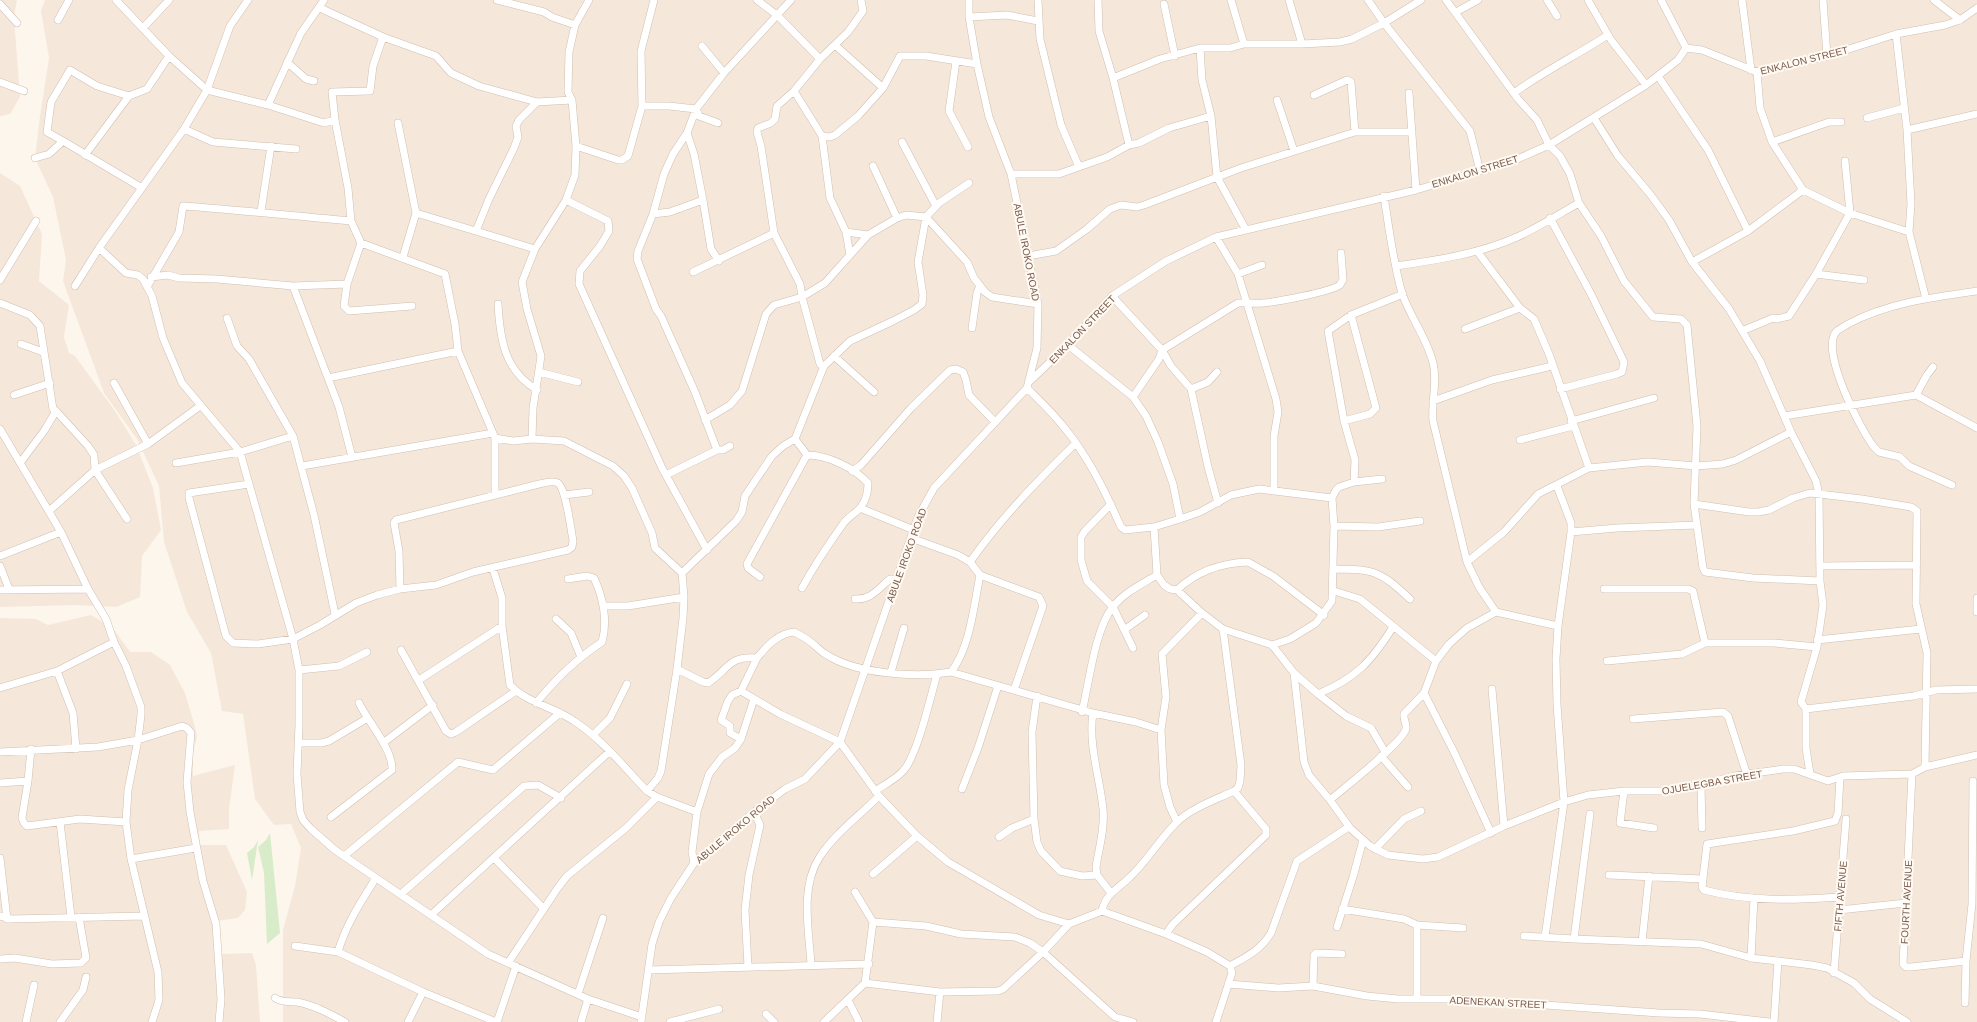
<svg xmlns="http://www.w3.org/2000/svg" width="1977" height="1022" font-family="Arial,sans-serif">
<style>
.residential{fill:#f5e8da}
.green{fill:#d8ecc9}
.lines{fill:none;stroke-linecap:round;stroke-linejoin:round}
.minor-casing{stroke:#d1beb0;stroke-width:8}
.minor{stroke:#fff;stroke-width:7}
.labels{text-anchor:middle;stroke-width:4;stroke-linejoin:round;paint-order:stroke}
.street-label{font-size:10px;fill:#7a5c4d;stroke:#fffaf3}
</style>
<rect width="100%" height="100%" fill="#fdf6ec"/>
<path class="residential" d="M 0,0 L 17,0 L 14,17 L 20,97 L 10,114 L 0,116 Z
M 45,0 L 1977,0 L 1977,1022 L 283,1022 L 283,930 L 295,886 L 301,848 L 291,824 L 274,825 L 255,799 L 243,714 L 222,711 L 211,653 L 187,612 L 164,542 L 159,486 L 137,439 L 104,393 L 63,281 L 66,260 L 53,197 L 35,158 L 40,116 L 49,58 L 41,11 Z
M 0,173 L 20,186 L 42,234 L 39,281 L 69,305 L 64,337 L 69,353 L 75,356 L 115,411 L 136,445 L 153,488 L 161,530 L 142,556 L 140,597 L 116,607 L 75,605 L 0,607 Z
M 91,615 L 112,627 L 130,652 L 151,652 L 170,665 L 185,693 L 195,727 L 197,737 L 193,752 L 193,776 L 235,765 L 229,809 L 229,829 L 199,831 L 200,845 L 226,845 L 247,892 L 245,910 L 238,918 L 217,921 L 221,954 L 252,953 L 256,965 L 260,1022 L 0,1022 L 0,618 L 36,619 L 48,625 Z"/>
<path class="green" d="M 270,833 L 280,933 L 267,944 L 264,873 L 258,847 L 266,840 Z
M 258,840 L 252,880 L 247,853 L 254,847 Z"/>
<g class="lines">
<defs>
<path id="minor" d="M 116,0 L 169,56
M 497,0 L 544,12 L 552,17 L 575,25
M 757,0 L 778,16 L 820,59
M 1038,0 L 1040,39 L 1061,125 L 1079,167
M 1098,0 L 1099,31 L 1113,78 L 1129,145
M 1231,0 L 1244,44
M 1289,0 L 1302,44
M 1368,0 L 1384,23 L 1470,131 L 1480,171
M 1446,0 L 1518,99 L 1537,120 L 1549,145 L 1560,156 L 1570,174 L 1579,203 L 1601,236 L 1624,281 L 1653,317 L 1681,319 L 1687,325 L 1697,426 L 1694,504 L 1703,568 L 1705,572 L 1753,578 L 1820,581
M 1547,0 L 1557,16
M 1588,0 L 1611,40 L 1646,85
M 1661,0 L 1686,48
M 1742,0 L 1751,70
M 1823,0 L 1827,56
M 1934,0 L 1960,20
M 0,4 L 17,23
M 1164,4 L 1175,56
M 320,8 L 383,37 L 436,56 L 451,73 L 479,86 L 537,102 L 572,100
M 1456,12 L 1478,0
M 969,17 L 1007,15 L 1038,21
M 58,20 L 69,0
M 143,28 L 169,0
M 1896,34 L 1907,130 L 1911,204 L 1909,232 L 1926,299
M 835,45 L 883,88
M 702,46 L 724,73
M 1200,48 L 1202,80 L 1211,116 L 1217,177 L 1246,230
M 956,61 L 949,111 L 968,147
M 287,62 L 306,79 L 314,81
M 1757,72 L 1760,108 L 1772,142 L 1803,190 L 1850,213 L 1909,232
M 1658,76 L 1708,150 L 1748,231
M 1113,78 L 1160,59 L 1200,48 L 1230,48 L 1244,44 L 1302,44 L 1340,42 L 1352,39 L 1384,23 L 1421,0
M 0,82 L 24,91
M 794,91 L 822,136 L 830,198 L 846,232 L 850,255
M 1409,93 L 1416,190
M 1514,93 C 1544,71 1577,55 1608,35
M 1314,95 L 1347,80 L 1351,82 L 1355,132
M 1277,100 L 1294,151
M 268,105 L 301,33 L 324,0
M 642,106 L 669,106 L 696,109 L 699,116 L 718,123
M 1594,118 L 1618,156 L 1650,194 L 1669,220 L 1692,262 L 1729,309 L 1760,361 L 1791,432 L 1816,481 L 1819,495 L 1820,581 L 1823,605 L 1817,647 L 1801,702 L 1806,709 L 1806,748 L 1810,774
M 1867,118 L 1904,108
M 335,120 L 332,92 L 370,91 L 373,66 L 383,37
M 398,123 L 416,213 L 403,257
M 184,129 L 213,142 L 296,149
M 1907,130 L 1977,114
M 687,133 L 694,154 L 703,200 L 711,249 L 719,261
M 822,136 L 830,137 L 835,135 L 858,116 L 883,88 L 900,56 L 926,56 L 977,64
M 63,141 L 47,132 L 51,102 L 70,70 L 97,86 L 129,96 L 147,89 L 169,56 L 207,90 L 268,105 L 324,123 L 335,120 L 348,188 L 351,221 L 361,243 L 445,274 L 455,324 L 458,351 L 495,438 L 513,441 L 532,439 L 564,441 L 613,466 L 624,476 L 632,488 L 652,533 L 655,548 L 682,573 L 684,597 L 683,618 L 677,669 L 661,771 L 658,778 L 647,791 L 657,797 L 697,812 L 692,852 L 694,863
M 902,142 L 936,206
M 1772,142 L 1829,122 L 1841,122
M 576,146 L 618,160 L 622,160 L 628,156 L 642,106 L 641,51 L 654,0
M 85,155 L 129,96
M 35,158 L 49,154 L 63,141 L 142,188
M 873,166 L 897,218
M 1011,174 L 1059,174 L 1107,157 L 1129,145 L 1139,143 L 1169,128 L 1211,116
M 1384,196 C 1389,228 1393,262 1402,293 C 1410,317 1427,338 1433,363 C 1438,383 1431,401 1433,421 L 1467,562 L 1479,587 L 1496,612 L 1558,626
M 566,200 L 608,221 L 609,231 L 600,246 L 580,271 L 579,284 L 662,468 L 707,550
M 261,211 L 271,146
M 416,213 L 535,249
M 653,214 L 670,212 L 703,200
M 1550,218 L 1591,294 L 1624,362 L 1622,372 L 1617,374 L 1560,389
M 476,231 L 489,199 L 514,148 L 518,137 L 516,126 L 519,120 L 537,102
M 846,232 L 868,235
M 1216,237 L 1238,274 L 1276,399 L 1278,412 L 1274,436 L 1274,490
M 99,248 L 126,273 L 138,275 L 143,279 L 152,296 L 163,338 L 182,383 L 240,452 L 293,639 L 299,670 L 299,725 L 297,774 L 300,812 L 303,820 L 311,829 L 335,850 L 488,954 L 588,999 L 642,1017
M 1477,251 L 1520,308 L 1534,319 L 1549,354 L 1589,468
M 1028,256 L 1056,251 L 1087,229 L 1110,209 L 1121,205 L 1137,207 L 1144,205 L 1241,168 L 1355,132 L 1412,132
M 1692,262 L 1748,231 L 1803,190
M 1396,266 C 1437,260 1479,254 1517,237 C 1539,227 1559,214 1579,203
M 693,272 L 774,233
M 1238,274 L 1262,265
M 1816,274 L 1864,280
M 151,277 L 168,275 L 179,278 L 217,279 L 293,286 L 347,284 L 361,243
M 0,280 L 36,221
M 347,284 L 344,306 L 349,311 L 412,306
M 75,286 L 99,248 L 184,129 L 207,90 L 230,26 L 248,0
M 293,286 L 339,407 L 352,457
M 147,287 L 179,232 L 183,206 C 239,210 295,216 351,221
M 1112,296 L 1162,350 L 1171,366 L 1191,389 L 1208,467 L 1218,503
M 0,303 L 30,315 L 40,326 L 53,409 L 56,411 L 44,431 L 20,463
M 498,304 C 500,339 504,370 537,390
M 1351,315 L 1376,408 L 1370,414 L 1344,421 L 1328,331 L 1351,315 L 1403,294
M 227,318 L 237,346 L 249,359 L 293,436 L 314,515 L 335,614
M 972,328 L 977,293 L 980,285
M 1465,329 L 1520,308
M 1742,331 L 1773,318 L 1777,319 L 1789,316 L 1816,274 L 1850,213 L 1845,161
M 21,344 L 43,352
M 1068,345 L 1133,397 L 1146,416 L 1158,442 L 1173,484 L 1180,519
M 834,356 L 874,392
M 824,366 L 820,364 L 802,297 L 800,284 L 774,233 L 761,146 L 757,132 L 758,128 L 771,123 L 775,119 L 777,106 L 794,91 L 820,59 L 848,32 L 863,11 L 861,0
M 539,372 L 578,382
M 328,378 L 458,351
M 1030,381 L 1068,345 L 1112,296 L 1166,261 L 1216,237 L 1416,190 L 1513,161 L 1549,145 L 1646,85 L 1678,60 L 1686,48 L 1702,50 L 1757,72 L 1827,56 L 1896,34 L 1945,25 L 1960,20 L 1977,8
M 114,383 L 148,444
M 1027,388 C 1039,400 1052,412 1063,426 C 1088,456 1105,491 1121,527 L 1125,530 L 1154,527 L 1180,519 L 1200,512 L 1231,495 L 1259,489 L 1332,498
M 1191,389 L 1208,382 L 1217,372
M 14,395 L 50,383
M 1916,395 L 1927,375 L 1933,367
M 1133,397 L 1159,359 L 1162,350 L 1238,303 C 1247,302 1254,304 1263,303 C 1276,302 1330,292 1340,285 C 1341,283 1342,281 1343,280 L 1341,253
M 1433,401 L 1492,380 L 1552,366
M 56,411 L 88,446 L 94,455 L 95,470 L 127,519
M 1784,416 L 1916,395 L 1977,428
M 705,420 L 730,405 L 742,391 L 766,314 L 774,305 L 802,297 L 825,283 L 868,235 L 897,218 L 906,215 L 926,217 L 967,262 L 974,278 L 985,292 L 992,297 L 1038,304
M 1344,421 L 1355,460 L 1354,482
M 1571,421 L 1654,398
M 0,429 L 61,532 L 88,589 L 106,619 L 114,642 L 126,666 L 141,707 L 141,715 L 138,740 L 128,790 L 126,822 L 131,859 L 158,972 L 159,1000 L 152,1022
M 532,439 L 533,408 L 541,356 L 527,309 L 522,282 L 535,249 L 566,200 L 575,175 L 576,146 L 572,100 L 568,92 L 569,52 L 575,25 L 589,0
M 795,439 L 807,455 C 828,455 854,468 868,483 C 868,492 866,500 861,507 C 856,513 848,517 843,524 C 828,545 814,566 802,588
M 1520,440 L 1573,426
M 717,450 L 695,392 L 661,316 L 656,309 L 637,259 L 638,251 L 653,214 L 664,174 L 673,154 L 687,133 L 696,109 L 724,73 L 791,0
M 176,463 L 240,452 L 293,436
M 302,466 L 493,433
M 852,471 L 861,465 L 911,408 L 950,370 L 956,369 L 963,372 L 966,380 L 969,395 L 995,422
M 666,475 L 717,450 L 723,450 L 730,446
M 249,484 L 189,493 L 189,498 L 226,636 L 233,643 L 258,644 L 293,639 L 320,625 L 356,603 L 377,595 L 400,589 L 436,585 L 473,572 L 568,550 L 572,547 L 573,541 C 571,530 566,489 558,483 C 553,480 545,483 539,484 L 396,520 L 394,523 L 399,551 L 400,589
M 1952,485 L 1909,466 L 1900,457 L 1879,452 L 1874,447 C 1861,431 1820,351 1836,332 C 1838,329 1844,327 1848,324 C 1887,303 1934,297 1977,291
M 495,495 L 495,438
M 564,495 L 589,492
M 1111,504 L 1085,531 L 1081,537 L 1081,560 L 1087,581 L 1113,607 L 1133,648
M 1694,504 L 1749,512 L 1758,512 L 1769,510 L 1793,498 L 1810,493 L 1862,499 L 1911,507 L 1917,511 L 1916,604 L 1927,653 L 1925,767
M 860,508 L 914,530
M 49,511 L 95,470 L 148,444 L 200,406
M 1334,526 L 1378,527 L 1420,521
M 1154,527 L 1157,575 L 1164,585 L 1170,589 L 1177,590 L 1202,613 L 1223,629 L 1272,645 L 1294,673 L 1318,694 L 1346,716 L 1371,728 L 1385,752
M 1571,532 L 1617,528 L 1697,525
M 911,538 L 958,555 L 970,562 L 980,575 L 1039,597 L 1043,606 L 1014,690
M 0,556 L 61,532
M 970,562 C 1001,518 1037,481 1076,443
M 1467,562 L 1504,532 L 1538,494 L 1589,468 L 1648,462 L 1696,466 L 1723,464 L 1736,460 L 1791,432
M 0,566 L 9,589
M 1820,566 L 1915,565
M 493,569 L 502,598 L 502,626 L 510,685 C 527,703 554,707 574,721 C 602,739 624,767 647,791
M 1333,569 C 1374,569 1380,571 1410,599
M 682,573 L 736,521 L 742,512 L 745,496 L 772,456 L 783,446 L 795,439 L 824,366 L 850,341 L 893,321 L 914,310 L 922,304 L 923,295 L 918,262 L 926,217 L 939,203 L 969,183
M 760,577 L 748,568 L 747,564 L 807,455
M 1604,589 L 1688,589 L 1693,591 L 1705,643
M 0,590 L 88,589
M 1177,590 C 1197,571 1221,563 1248,562 L 1273,576 L 1324,615
M 1334,591 L 1360,599 L 1436,661
M 1977,598 L 1977,612
M 855,599 C 871,600 878,589 890,579 L 896,580
M 604,606 L 628,606 L 684,597
M 556,619 L 571,633 L 581,657
M 1124,630 L 1145,615
M 1817,640 L 1921,629
M 1272,645 L 1290,639 L 1316,623 L 1332,601 L 1334,526 L 1332,498 L 1336,490 L 1339,487 L 1354,482 L 1382,479
M 401,650 L 446,731 L 451,734 L 456,732 L 516,691
M 1607,661 L 1682,654 L 1705,643 L 1774,643 L 1817,647
M 677,669 L 703,682 L 708,683 C 728,670 729,655 757,658 C 766,647 778,633 794,632 C 800,635 807,639 812,643 C 817,647 821,652 827,655 C 857,674 916,678 951,672 L 1093,713 C 1088,745 1100,778 1103,809 C 1105,828 1099,848 1096,867 L 1097,875 L 1111,893
M 299,670 L 339,666 L 367,652
M 57,671 L 73,713 L 76,749
M 891,672 L 904,628
M 951,672 C 970,648 974,605 980,575
M 1294,673 L 1304,762 L 1309,775 L 1330,800 L 1350,828
M 419,680 L 502,626
M 0,688 L 57,671 L 114,642
M 1492,689 L 1504,826
M 741,691 L 780,714 L 840,742 L 879,796 L 917,836 L 948,862 L 1039,915 L 1069,924 L 1102,911 L 1166,934 L 1207,952 L 1230,966 L 1232,973 L 1216,1022
M 1424,693 L 1455,754 L 1491,833
M 1318,694 C 1356,678 1371,662 1393,627
M 1037,696 L 1032,732 L 1034,819 L 1037,842 L 1041,851 L 1060,871 L 1082,876 L 1097,875
M 536,703 C 557,678 575,660 602,642 C 608,621 603,597 594,578 L 587,576 L 568,579
M 1806,709 L 1914,696 L 1936,690 L 1977,689
M 1082,712 C 1089,683 1095,630 1112,608 C 1123,593 1142,584 1157,575
M 1093,713 L 1136,722 L 1161,730
M 1633,719 L 1723,712 L 1728,716 L 1747,775
M 593,735 L 610,718 L 627,684
M 741,739 L 730,733 L 730,726 L 721,720 L 728,701 L 732,695 L 741,691 L 757,658
M 298,743 L 321,743 L 329,741 L 366,719
M 383,743 L 433,705
M 31,749 L 28,781 L 22,818 L 24,823 L 27,826 L 80,819 L 126,822
M 0,752 L 98,747 L 138,740 L 182,726 L 187,728 L 191,733 L 187,782 L 190,812 L 203,881 L 216,924 L 221,999 L 219,1022
M 1381,756 L 1408,787
M 1912,774 L 1903,964 L 1906,967 L 1911,967 L 1966,961
M 1840,778 L 1838,813 L 1835,821 L 1793,831 L 1707,844 L 1702,887 L 1704,890 C 1749,902 1795,900 1840,897
M 0,783 L 28,781
M 1701,785 L 1702,828
M 962,789 L 978,748 L 998,686
M 875,791 C 884,785 896,779 903,771 C 917,757 931,695 937,674
M 1624,791 L 1620,823 L 1654,828
M 1330,800 C 1344,788 1402,743 1406,729 C 1407,724 1403,719 1404,714 L 1424,693 L 1436,661 L 1449,644 L 1467,628 L 1496,612
M 697,812 L 709,774 L 722,757 L 735,748 L 741,739 L 754,699
M 1590,814 L 1574,939 L 1701,944 L 1751,958 L 1812,965 L 1827,968 L 1854,983 L 1870,999 L 1907,1022
M 331,817 L 392,770 C 393,749 368,722 359,703
M 60,822 L 71,917
M 1177,822 L 1170,807 L 1164,785 L 1161,730 L 1166,697 L 1162,654 L 1202,613
M 999,837 L 1012,828 L 1034,819
M 1375,849 L 1404,819 L 1421,811
M 344,856 L 458,762 L 493,770 L 560,713
M 0,858 L 7,919
M 494,858 L 544,909
M 131,859 L 196,848
M 873,874 L 917,836
M 1609,875 L 1702,879
M 855,892 L 873,922 L 865,983
M 401,894 L 524,786 L 538,785 L 561,798
M 1342,909 L 1404,919 L 1417,925 L 1463,928
M 1839,910 L 1906,903
M 1102,911 C 1105,894 1119,888 1130,877 C 1147,861 1159,840 1176,823 C 1191,808 1215,800 1234,791 L 1238,788 L 1240,781 L 1241,765 L 1223,629
M 431,915 L 609,752
M 0,916 L 11,919 L 144,916
M 873,922 L 926,926 L 961,934 L 1015,937 L 1030,943 L 1043,952 L 1115,1017 L 1133,1022
M 1417,925 L 1417,999
M 1337,927 L 1353,877 L 1363,840
M 1166,934 L 1173,924 L 1266,835 L 1266,829 L 1234,791
M 1524,936 L 1574,939
M 1545,937 L 1564,802 L 1557,704 L 1556,659 L 1558,626 L 1571,532 L 1571,523 L 1557,486
M 1642,942 L 1649,876
M 295,946 L 338,952 L 423,992 L 496,1022
M 338,952 C 346,924 361,902 376,878
M 1751,958 L 1754,898
M 0,959 L 15,958 L 52,964 L 81,963 L 86,958 L 79,917
M 508,963 L 557,889 L 567,876 L 626,828 L 657,797
M 811,964 C 809,931 800,888 819,858 C 834,834 859,816 879,796
M 1230,966 C 1246,957 1261,950 1271,933 L 1297,861 L 1347,828 L 1350,828 L 1370,846 L 1388,855 L 1423,859 L 1438,857 L 1504,826 L 1564,802 L 1588,795 L 1624,791 L 1664,791 L 1701,785 L 1734,776 L 1783,769 L 1794,769 L 1828,781 L 1843,776 L 1912,774 L 1925,767 L 1977,755
M 748,967 L 745,910 L 749,875 L 760,825 L 754,812
M 649,970 L 869,964
M 1834,973 L 1846,819
M 1228,984 L 1278,988 L 1313,986 L 1367,996 L 1398,999 L 1458,999 L 1659,1013 L 1700,1014 L 1769,1022
M 1313,986 L 1314,955 L 1316,953 L 1342,954
M 578,994 L 603,918
M 275,998 C 282,1003 290,1001 297,1002 C 314,1005 330,1014 345,1022
M 848,1000 L 859,1022
M 1965,1003 L 1966,961 L 1972,904 L 1973,781
M 766,1014 L 774,1022
M 26,1022 L 34,985
M 60,1022 L 83,990 L 86,977
M 408,1022 L 423,992
M 497,1022 L 516,966
M 581,1022 L 588,999
M 641,1022 L 652,944 L 659,922 L 671,898 L 694,863 L 754,812 L 785,789 L 805,779 L 840,742 L 918,517 L 934,488 L 1027,388 L 1037,348 L 1038,304 L 1028,256 L 1011,174 L 989,117 L 977,64 L 969,17 L 969,0
M 670,1022 L 719,1009
M 824,1022 L 865,983 L 940,992 L 998,991 L 1003,989 L 1043,952 L 1069,924
M 937,1022 L 940,992
M 1774,1022 L 1778,961"/>
</defs>
<use href="#minor" class="minor-casing"/>
<use href="#minor" class="minor"/>
</g>
<g class="labels">
<g class="street-label">
<text transform="translate(1804 60) rotate(-14)" y="4">ENKALON STREET</text>
<text transform="translate(1475 171) rotate(-17)" y="4">ENKALON STREET</text>
<text transform="translate(1027 252) rotate(79)" y="4">ABULE IROKO ROAD</text>
<text transform="translate(1082 329) rotate(-46)" y="4">ENKALON STREET</text>
<text transform="translate(906 555) rotate(-70)" y="4">ABULE IROKO ROAD</text>
<text transform="translate(1712 782) rotate(-10)" y="4">OJUELEGBA STREET</text>
<text transform="translate(735 829) rotate(-40)" y="4">ABULE IROKO ROAD</text>
<text transform="translate(1840 896) rotate(-85)" y="4">FIFTH AVENUE</text>
<text transform="translate(1906 902) rotate(-87)" y="4">FOURTH AVENUE</text>
<text transform="translate(1498 1002) rotate(3)" y="4">ADENEKAN STREET</text>
</g>
</g>
</svg>
